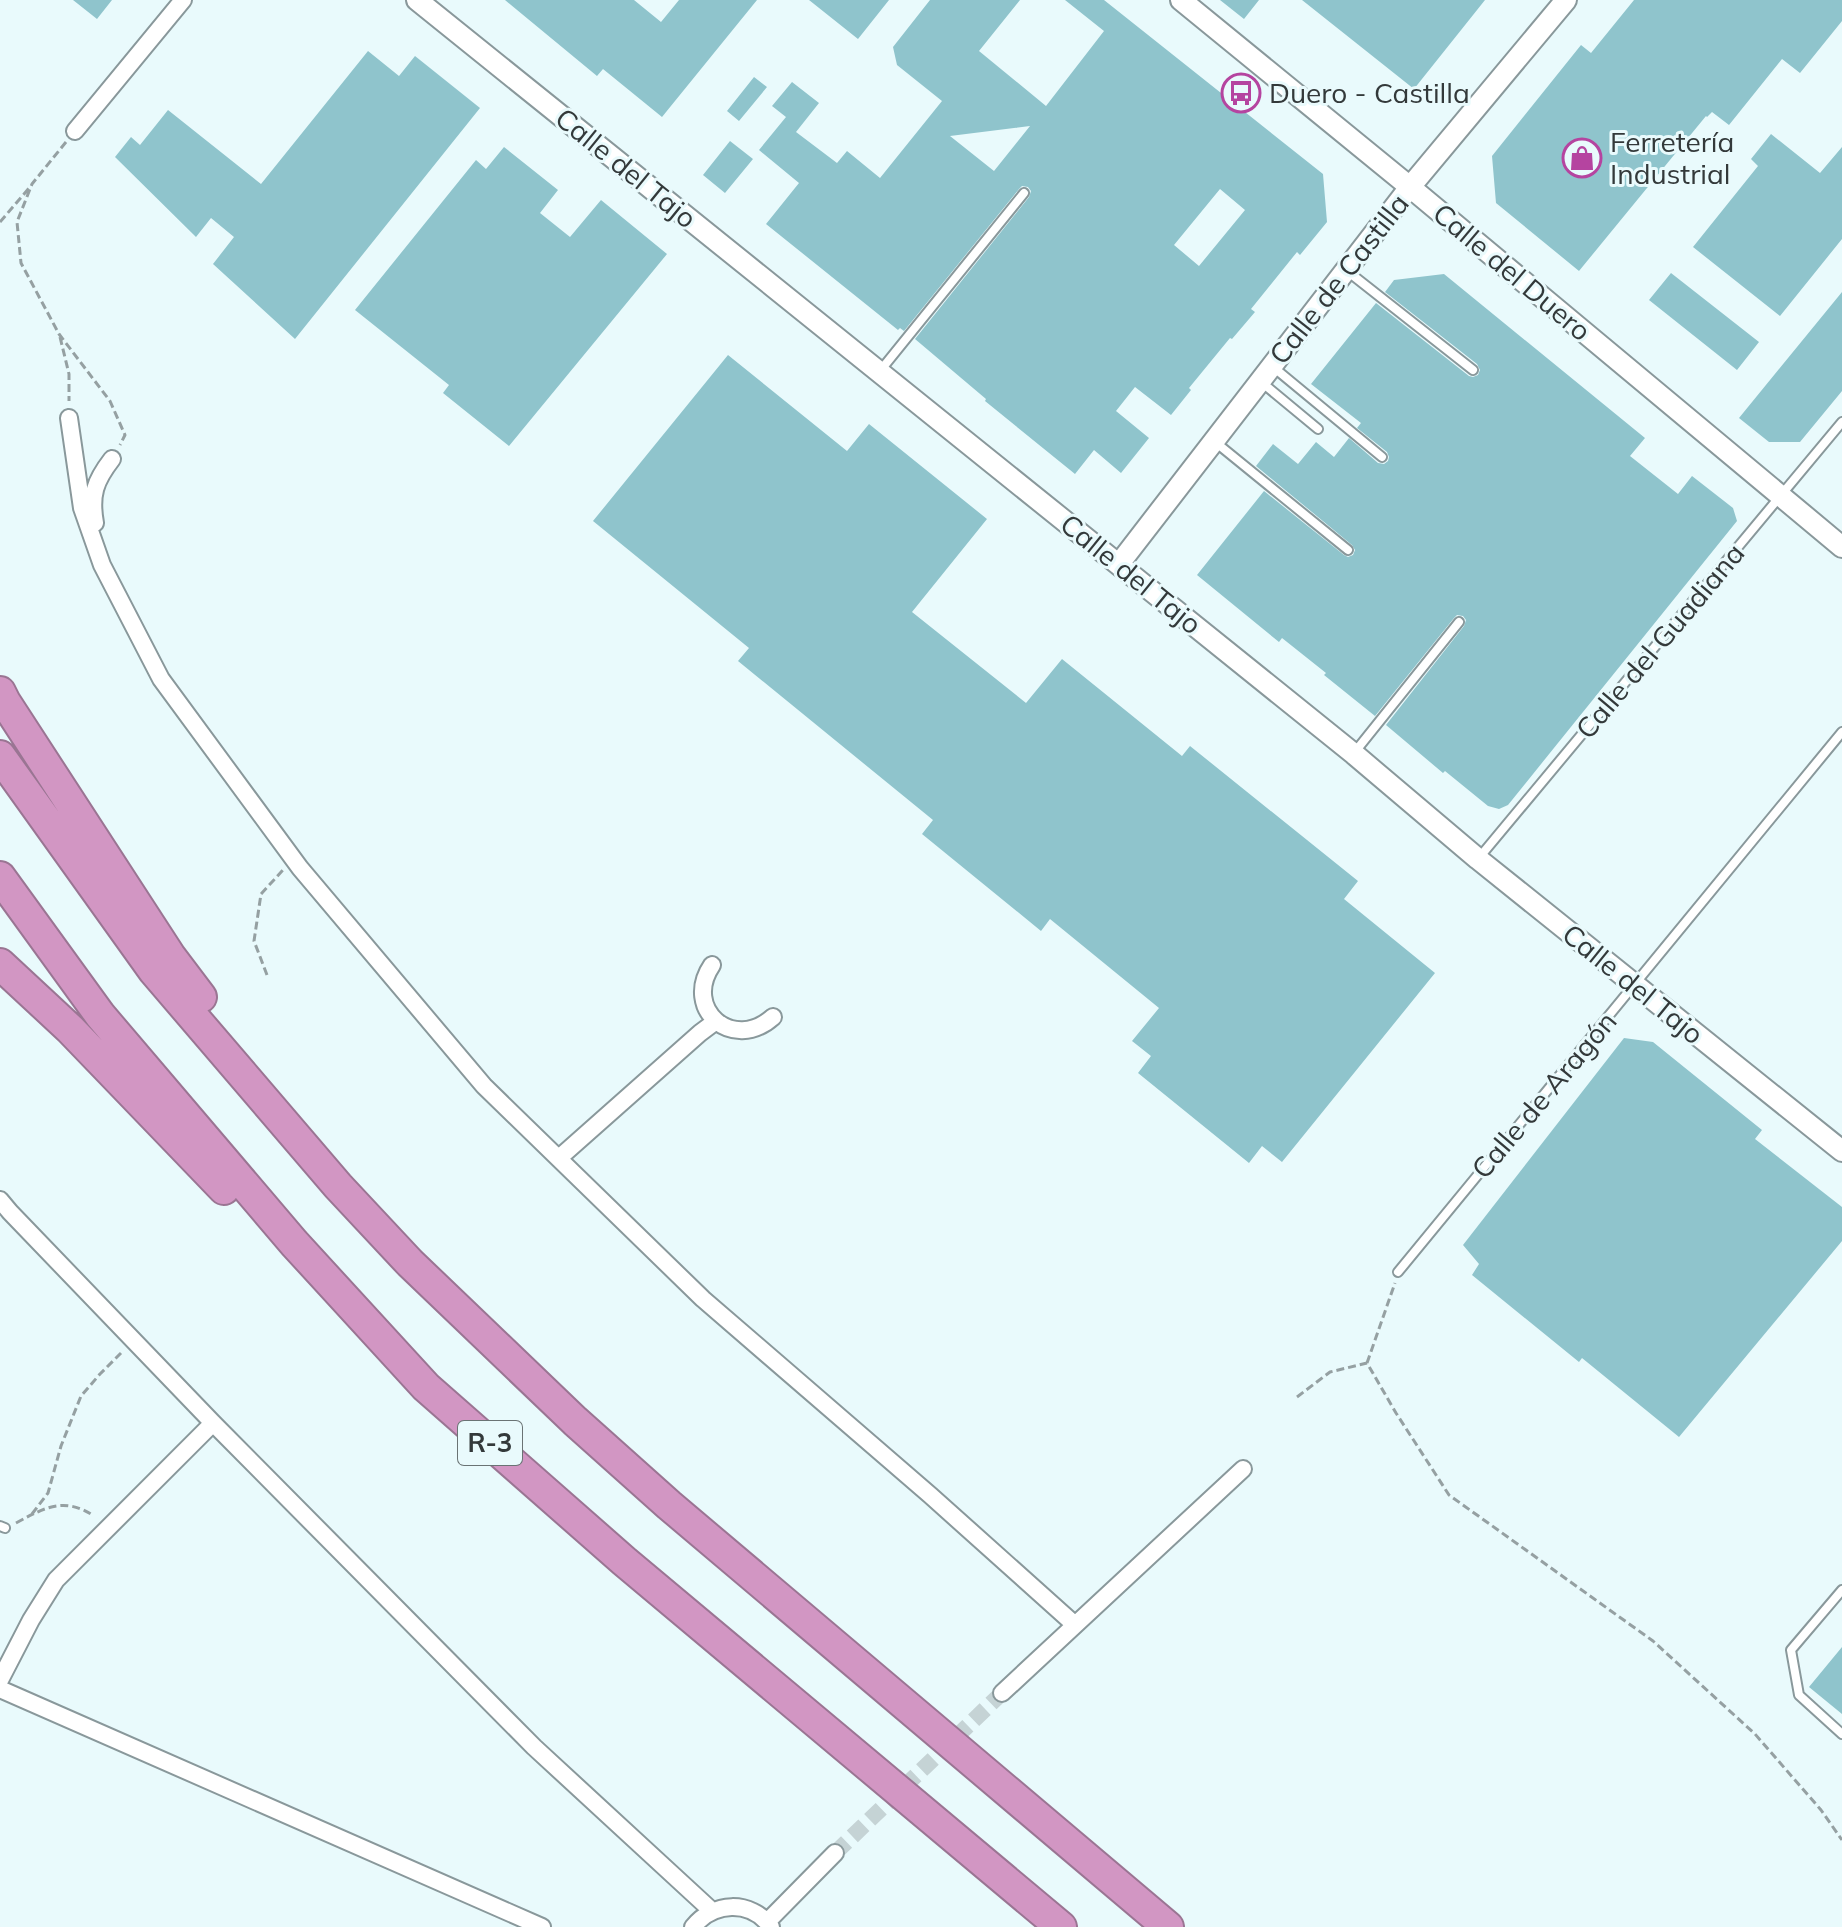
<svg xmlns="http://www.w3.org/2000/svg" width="1842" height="1927" font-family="Mulish,sans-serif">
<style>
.building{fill:#8fc4cc;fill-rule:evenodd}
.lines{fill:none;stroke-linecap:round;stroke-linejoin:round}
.minor-tunnel{stroke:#c5d3d5;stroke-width:16;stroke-dasharray:16 8;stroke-linecap:butt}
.service-casing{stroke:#89989b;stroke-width:12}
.minor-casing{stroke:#89989b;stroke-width:20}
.tertiary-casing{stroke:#89989b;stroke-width:24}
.motorway-casing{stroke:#9a7593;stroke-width:34}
.path{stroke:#95a0a2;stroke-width:3;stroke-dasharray:8 4;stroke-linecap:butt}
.service{stroke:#fff;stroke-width:8}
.minor{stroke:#fff;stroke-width:16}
.tertiary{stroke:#fff;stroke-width:20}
.motorway{stroke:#d296c3;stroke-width:30}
.labels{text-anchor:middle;stroke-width:6;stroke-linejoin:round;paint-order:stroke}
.shield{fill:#e9fafc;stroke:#6a7374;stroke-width:2}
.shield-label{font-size:26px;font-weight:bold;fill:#33393a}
.poi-label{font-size:28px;fill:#33393a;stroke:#e9fafc;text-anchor:start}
.street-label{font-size:28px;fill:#33393a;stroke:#e9fafc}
</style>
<rect width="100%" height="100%" fill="#e9fafc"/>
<path class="building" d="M 73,0 L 112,0 L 97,19 Z
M 505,0 L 634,0 L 661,22 L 679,0 L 757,0 L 662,117 L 603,69 L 597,76 Z
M 809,0 L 889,0 L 858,39 Z
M 930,0 L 1020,0 L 979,51 L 1046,106 L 1104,31 L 1065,0 L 1104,0 L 1323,174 L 1327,222 L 1300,255 L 1297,252 L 1251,309 L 1255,312 L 1232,339 L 1230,338 L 1189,388 L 1191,390 L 1171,415 L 1135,387 L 1116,411 L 1149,438 L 1121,473 L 1094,450 L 1075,474 L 985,401 L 986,399 L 915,339 L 1029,197 L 1031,191 L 1028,187 L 1022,186 L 1019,189 L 904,331 L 900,328 L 898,330 L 766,224 L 799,183 L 759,150 L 786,117 L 772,106 L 792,82 L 819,103 L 796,132 L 837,163 L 847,151 L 880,178 L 942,101 L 897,65 L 893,47 ZM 1030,126 L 994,171 L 950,136 ZM 1220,189 L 1245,210 L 1199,266 L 1174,245 Z
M 1220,0 L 1259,0 L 1244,19 Z
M 1302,0 L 1485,0 L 1414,89 Z
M 1634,0 L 1842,0 L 1842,21 L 1800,73 L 1782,59 L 1729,125 L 1712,112 L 1707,117 L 1706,116 L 1579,271 L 1496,203 L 1492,156 L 1581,45 L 1591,53 Z
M 368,51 L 399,76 L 415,56 L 480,108 L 295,339 L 213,264 L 234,237 L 211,218 L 196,237 L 115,157 L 131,137 L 140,145 L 168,110 L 261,184 Z
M 754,77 L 767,87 L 739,121 L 727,111 Z
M 1771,134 L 1820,173 L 1842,147 L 1842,239 L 1780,316 L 1693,247 L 1758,166 L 1751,159 Z
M 730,141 L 753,159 L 725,193 L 703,175 Z
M 504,147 L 558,190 L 540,213 L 570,237 L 601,200 L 667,254 L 509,446 L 443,393 L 449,385 L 355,310 L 476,160 L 486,169 Z
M 1671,273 L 1759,342 L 1737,370 L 1649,300 Z
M 1444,274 L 1645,438 L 1630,456 L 1678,494 L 1692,476 L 1733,508 L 1737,521 L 1508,805 L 1499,809 L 1488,806 L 1445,771 L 1443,773 L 1386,725 L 1464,626 L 1466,620 L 1463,616 L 1457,615 L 1454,618 L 1375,716 L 1324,675 L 1326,673 L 1282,638 L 1279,642 L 1197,575 L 1264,491 L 1344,555 L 1348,557 L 1353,555 L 1355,550 L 1352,545 L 1256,466 L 1273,444 L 1298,464 L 1316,442 L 1334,457 L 1349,438 L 1378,463 L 1384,464 L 1388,461 L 1389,457 L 1387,452 L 1357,428 L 1361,423 L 1311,384 L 1376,303 L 1469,376 L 1473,377 L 1478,375 L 1480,370 L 1477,364 L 1385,292 L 1394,280 Z
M 1842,292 L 1842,391 L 1800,442 L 1769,442 L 1739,418 Z
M 728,355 L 847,451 L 869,424 L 987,519 L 912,612 L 1026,703 L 1062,659 L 1182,756 L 1190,746 L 1358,881 L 1344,899 L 1435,973 L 1282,1162 L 1262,1146 L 1249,1163 L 1138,1073 L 1151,1056 L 1132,1041 L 1159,1008 L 1050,919 L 1041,931 L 922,834 L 933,820 L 738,661 L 749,648 L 593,521 Z
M 1624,1038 L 1653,1042 L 1762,1130 L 1755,1139 L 1842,1207 L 1842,1241 L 1679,1437 L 1582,1358 L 1579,1362 L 1472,1275 L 1479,1264 L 1463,1245 Z
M 1842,1647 L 1842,1714 L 1809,1687 Z"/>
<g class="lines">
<path class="minor-tunnel" d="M 835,1853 L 1002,1693"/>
<defs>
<path id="service" d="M 1346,270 L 1473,370
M 1272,366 L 1382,457
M 880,371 L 1024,193
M 1260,381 L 1318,429
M 1214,441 L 1348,550
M 1354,753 L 1459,622
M 1478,859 L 1842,422
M 1398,1272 L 1842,732
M 0,1526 L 5,1528
M 1842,1590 L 1791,1650 L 1799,1695 L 1842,1734"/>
<path id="minor" d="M 75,131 L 183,0
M 69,418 L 82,508 L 102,565 L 161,679 L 300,868 L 484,1086 L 703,1299 L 930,1495 L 1074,1624
M 95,523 C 90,495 95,481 112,459
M 712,965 C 682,1009 733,1053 773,1017
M 559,1158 L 700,1033 L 716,1021
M 0,1200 L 10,1212 L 213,1423 L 534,1747 L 712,1911
M 0,1680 L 31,1620 L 56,1580 L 213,1423
M 0,1689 L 542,1927
M 1002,1693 L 1243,1469
M 767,1922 L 835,1853
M 693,1927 C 713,1902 750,1899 771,1927"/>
<path id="tertiary" d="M 417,0 L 1149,589 L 1354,754 L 1478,859 L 1842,1151
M 1181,0 L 1410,187 L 1842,547
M 1119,564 L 1410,187 L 1566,0"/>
<path id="motorway" d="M 0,692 L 5,702 L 170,956 L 201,997
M 0,756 L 154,971 L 338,1186 L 410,1263 L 575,1421 L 669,1505 L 1168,1927
M 0,877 L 100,1015 L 294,1243 L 426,1387 L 624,1561 L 1061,1927
M 0,964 L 70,1029 L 224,1189"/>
</defs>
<use href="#service" class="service-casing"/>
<use href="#minor" class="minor-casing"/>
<use href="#tertiary" class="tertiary-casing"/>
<use href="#motorway" class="motorway-casing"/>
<path class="path" d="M 66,142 L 32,184 L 17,222 L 21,263 L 59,334 L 110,401 L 125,435 L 120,445
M 0,222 L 30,187
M 60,337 L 69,374 L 69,401
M 267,975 L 254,941 L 261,894 L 283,870
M 1367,1363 L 1395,1283
M 1297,1397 L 1330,1372 L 1367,1363 L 1396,1413 L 1449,1495 L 1653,1641 L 1755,1734 L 1821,1810 L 1842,1840
M 32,1514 L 48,1493 L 61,1446 L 81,1396 L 100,1374 L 121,1353
M 16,1523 C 44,1508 64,1496 94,1516"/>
<use href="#service" class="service"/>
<use href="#minor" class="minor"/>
<use href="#tertiary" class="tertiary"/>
<use href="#motorway" class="motorway"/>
</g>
<defs>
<symbol id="bus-ring" viewBox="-11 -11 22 22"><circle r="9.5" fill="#e9fafc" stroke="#b544a0" stroke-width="1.5"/><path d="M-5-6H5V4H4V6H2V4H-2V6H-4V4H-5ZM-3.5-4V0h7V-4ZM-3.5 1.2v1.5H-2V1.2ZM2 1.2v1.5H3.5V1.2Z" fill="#b544a0"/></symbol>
<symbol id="shop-ring" viewBox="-11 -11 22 22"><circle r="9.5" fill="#e9fafc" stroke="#b544a0" stroke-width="1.5"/><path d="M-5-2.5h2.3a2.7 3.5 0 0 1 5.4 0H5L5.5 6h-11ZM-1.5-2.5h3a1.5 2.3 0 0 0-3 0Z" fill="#b544a0"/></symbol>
</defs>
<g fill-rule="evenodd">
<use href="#bus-ring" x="1219" y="71" width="44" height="44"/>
<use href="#shop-ring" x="1560" y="136" width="44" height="44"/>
</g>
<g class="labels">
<rect class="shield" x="458" y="1421" width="64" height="44" rx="6"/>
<g class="shield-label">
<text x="490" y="1452">R-3</text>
</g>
<g class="poi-label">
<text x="1269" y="103">Duero - Castilla</text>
<text x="1610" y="152">Ferretería<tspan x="1610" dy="32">Industrial</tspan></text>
</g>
<g class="street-label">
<text transform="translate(626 168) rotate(39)" y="10">Calle del Tajo</text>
<text transform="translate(1512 272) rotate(40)" y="10">Calle del Duero</text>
<text transform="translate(1339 279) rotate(-52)" y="10">Calle de Castilla</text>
<text transform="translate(1131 574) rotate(39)" y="10">Calle del Tajo</text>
<text transform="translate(1660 641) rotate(-50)" y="10">Calle del Guadiana</text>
<text transform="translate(1633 984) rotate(39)" y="10">Calle del Tajo</text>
<text transform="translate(1544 1095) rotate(-50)" y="10">Calle de Aragón</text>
</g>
</g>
</svg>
